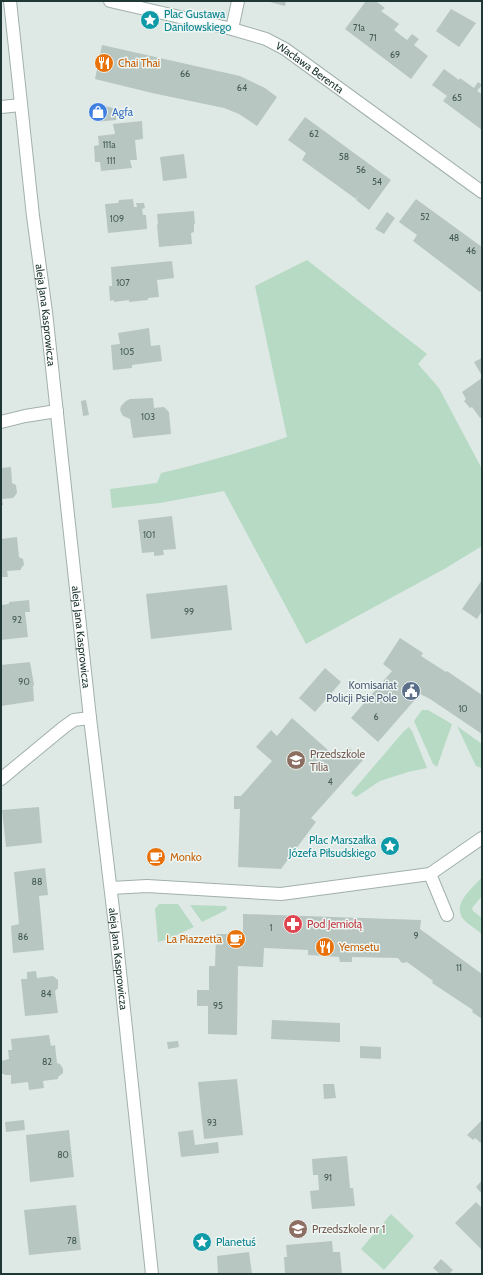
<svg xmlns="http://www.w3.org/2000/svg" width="483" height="1275" font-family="Cabin,sans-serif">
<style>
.green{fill:#b7dac4}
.building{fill:#b7c6c1}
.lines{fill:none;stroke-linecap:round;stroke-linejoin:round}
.minor-casing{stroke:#a1b0ac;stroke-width:14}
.tertiary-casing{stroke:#a1b0ac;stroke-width:14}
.minor{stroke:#fff;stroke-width:12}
.tertiary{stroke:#fff;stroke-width:12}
.labels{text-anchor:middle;stroke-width:3;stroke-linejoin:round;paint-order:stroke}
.number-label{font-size:9px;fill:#465c56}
.culture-label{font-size:11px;fill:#0d838f;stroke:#eef6f3;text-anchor:start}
.food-label{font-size:11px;fill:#c56008;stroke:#eef6f3;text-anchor:start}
.street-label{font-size:11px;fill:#203833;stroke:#eef6f3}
.shop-label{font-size:11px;fill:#366cbe;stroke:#eef6f3;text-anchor:start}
.service-label{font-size:11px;fill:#4e5e75;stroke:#eef6f3;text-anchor:end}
.education-label{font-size:11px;fill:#785e54;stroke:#eef6f3;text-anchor:start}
.health-label{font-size:11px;fill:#be3a42;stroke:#eef6f3;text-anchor:start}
</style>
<rect width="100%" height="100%" fill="#dee9e5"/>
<path class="green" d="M 307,260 L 427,354 L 418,364 L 439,388 L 482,469 L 482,546 L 446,568 L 306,644 L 224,491 L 160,503 L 112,508 L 110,489 L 157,483 L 161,473 C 204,463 245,451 287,437 L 255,286 Z
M 422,710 L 428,710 L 452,724 L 437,767 L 433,764 L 414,721 Z
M 457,726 L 482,744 L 482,768 L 476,766 Z
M 409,727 L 412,731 L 427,768 L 408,772 L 380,781 L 356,797 L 351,793 L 404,731 Z
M 482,877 L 482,896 L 472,908 L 473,911 L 482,918 L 482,934 C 477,930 471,926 466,922 C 449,906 471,890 482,877 Z
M 159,904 L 178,904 L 194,927 L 168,939 L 158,942 L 155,909 Z
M 190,905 L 226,906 L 227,908 L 226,910 L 202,922 Z
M 391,1214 L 414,1236 L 384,1270 L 361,1249 Z"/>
<path class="building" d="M 266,1 L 286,1 L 285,6 Z
M 366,1 L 378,1 L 377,2 L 385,8 L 381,11 L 399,24 L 394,30 L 407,40 L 412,34 L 419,39 L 414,45 L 428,56 L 411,79 L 345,29 Z
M 451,9 L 476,23 L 459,47 L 436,31 Z
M 102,45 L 240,76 L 265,88 L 277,97 L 257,126 L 239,114 L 224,108 L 152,93 L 95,79 Z
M 444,69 L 459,80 L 460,78 L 474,88 L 478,82 L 482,85 L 477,91 L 482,94 L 482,130 L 443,101 L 447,96 L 432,85 Z
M 97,104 L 121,110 L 120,116 L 116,116 L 116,120 L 96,122 L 97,115 L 95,114 Z
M 305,117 L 391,180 L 369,210 L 356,200 L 360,193 L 356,199 L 302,160 L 306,153 L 288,140 Z
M 142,121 L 143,139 L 135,140 L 137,160 L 130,160 L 132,168 L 101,171 L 100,162 L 95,162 L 94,146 L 99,145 L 98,136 L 115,134 L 113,124 Z
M 184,154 L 187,178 L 163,181 L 160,157 Z
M 133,199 L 134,207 L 137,207 L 136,203 L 144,203 L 145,208 L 142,209 L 143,215 L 146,215 L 147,229 L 108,233 L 105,204 L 118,203 L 119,200 Z
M 416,199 L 482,247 L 482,290 L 480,292 L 413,241 L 417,235 L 399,222 Z
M 194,211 L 195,224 L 194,224 L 194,232 L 191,233 L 192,244 L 159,247 L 157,225 L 158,224 L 157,214 Z
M 387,212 L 395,218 L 384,234 L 375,229 Z
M 172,261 L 174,278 L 157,280 L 159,297 L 148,298 L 148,300 L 129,302 L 129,300 L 114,302 L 114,300 L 110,301 L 109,286 L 112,286 L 111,267 Z
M 149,328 L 151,346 L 160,345 L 162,361 L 132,365 L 132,368 L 113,370 L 111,345 L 120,344 L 118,333 Z
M 482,358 L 482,376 L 474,362 Z
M 482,378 L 482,417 L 480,418 L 472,407 L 470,408 L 464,401 L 466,399 L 462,392 Z
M 153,398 L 154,408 L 164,407 L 169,412 L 171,434 L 133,438 L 130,419 L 123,416 L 120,410 L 121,406 L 126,401 L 130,399 Z
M 86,400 L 89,415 L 83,416 L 81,401 Z
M 11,467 L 12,483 L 16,485 L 17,493 L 13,498 L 2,499 L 3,505 L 1,505 L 1,468 Z
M 172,516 L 176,549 L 163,550 L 164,555 L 154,556 L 154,552 L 142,553 L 138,520 Z
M 17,537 L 19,557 L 23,559 L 24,565 L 21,568 L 21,570 L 7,571 L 8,577 L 1,577 L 1,539 Z
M 482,580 L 482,611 L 477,619 L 462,609 Z
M 227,585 L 232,630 L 151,639 L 146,594 Z
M 29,600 L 30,612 L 25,612 L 28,637 L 1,640 L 1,605 L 9,604 L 9,602 Z
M 400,638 L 423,653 L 421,656 L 446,672 L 447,671 L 482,695 L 482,734 L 430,699 L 420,694 L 378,742 L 351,718 L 392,671 L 383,664 Z
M 30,662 L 34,685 L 33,686 L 34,701 L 1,706 L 1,665 Z
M 325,668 L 341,682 L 315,712 L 299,698 Z
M 292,718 L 338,759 L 348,747 L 363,760 L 311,818 L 316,822 L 281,869 L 238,867 L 240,809 L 234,809 L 234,796 L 241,796 L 272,761 L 256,747 L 271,730 L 277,736 Z
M 39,807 L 42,843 L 6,847 L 2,810 Z
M 154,850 L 159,852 L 162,855 L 163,861 L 161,863 L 154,863 L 150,858 L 150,853 Z
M 45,868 L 48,895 L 39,896 L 44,950 L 13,953 L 11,926 L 19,924 L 14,872 Z
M 243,914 L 421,920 L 420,929 L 482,974 L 482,1019 L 472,1012 L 473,1010 L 432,983 L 433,981 L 407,962 L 403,963 L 401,962 L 398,958 L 352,957 L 352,962 L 340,962 L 339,957 L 308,955 L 308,950 L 264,948 L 263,967 L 238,966 L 237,1035 L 208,1034 L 208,1006 L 197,1006 L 197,990 L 209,990 L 209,966 L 215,966 L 216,934 L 243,934 Z
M 36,971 L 37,978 L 53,976 L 58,980 L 58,988 L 55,991 L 58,1013 L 25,1016 L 21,979 L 27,979 L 27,972 Z
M 272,1020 L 340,1023 L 340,1042 L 271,1039 Z
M 49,1035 L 51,1046 L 55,1045 L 57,1063 L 60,1064 L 63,1069 L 63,1073 L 58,1077 L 58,1079 L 43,1081 L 44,1088 L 29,1090 L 28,1082 L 11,1084 L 11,1075 L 6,1075 L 1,1073 L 1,1061 L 9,1059 L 8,1050 L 12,1050 L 11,1039 Z
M 178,1041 L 179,1047 L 168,1049 L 167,1042 Z
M 360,1046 L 381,1047 L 381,1059 L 360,1058 Z
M 237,1079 L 243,1135 L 204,1139 L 198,1082 Z
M 323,1084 L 334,1084 L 336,1098 L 324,1099 Z
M 24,1120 L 25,1130 L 6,1132 L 5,1122 Z
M 481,1121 L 482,1122 L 482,1144 L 475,1138 L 473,1140 L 467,1135 Z
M 69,1130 L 74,1177 L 30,1182 L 26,1135 Z
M 193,1130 L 195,1145 L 218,1142 L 219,1153 L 181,1157 L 178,1132 Z
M 347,1156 L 350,1188 L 353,1188 L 355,1206 L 312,1209 L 310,1191 L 319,1190 L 318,1175 L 313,1175 L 312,1159 Z
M 482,1180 L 482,1194 L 476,1187 Z
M 476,1202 L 482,1208 L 482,1250 L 455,1223 Z
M 76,1205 L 81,1250 L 29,1255 L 24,1210 Z
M 332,1241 L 333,1252 L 340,1252 L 342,1274 L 285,1274 L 284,1257 L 287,1257 L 286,1245 Z
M 249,1252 L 252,1274 L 218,1274 L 217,1256 Z
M 441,1259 L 453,1270 L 449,1274 L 440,1274 L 433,1268 Z"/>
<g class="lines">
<defs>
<g id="minor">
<path id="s1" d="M 110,1 L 232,29 L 266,39 L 285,49 L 482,192"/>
<path d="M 232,29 L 238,1"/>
<path d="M 1,107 L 21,105"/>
<path d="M 1,422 L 25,416 L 57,411"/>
<path d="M 1,779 L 64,727 L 74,720 L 90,718"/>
<path d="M 430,874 L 482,838"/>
<path d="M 111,888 L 147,886 L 281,894 L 430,874 L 447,915"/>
</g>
<g id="tertiary">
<path id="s2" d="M 10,1 L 33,216 L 46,312 L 90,718 L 116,934 L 152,1274"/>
</g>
</defs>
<use href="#minor" class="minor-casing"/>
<use href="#tertiary" class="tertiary-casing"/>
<use href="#minor" class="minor"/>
<use href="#tertiary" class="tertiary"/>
</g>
<defs>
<symbol id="sight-disc" viewBox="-11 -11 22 22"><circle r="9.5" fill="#0f9aa8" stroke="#eef6f3"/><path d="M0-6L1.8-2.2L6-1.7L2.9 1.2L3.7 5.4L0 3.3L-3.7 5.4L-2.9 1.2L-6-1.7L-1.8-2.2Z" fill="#fff"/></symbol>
<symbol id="restaurant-disc" viewBox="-11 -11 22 22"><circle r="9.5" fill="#e8710a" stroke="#eef6f3"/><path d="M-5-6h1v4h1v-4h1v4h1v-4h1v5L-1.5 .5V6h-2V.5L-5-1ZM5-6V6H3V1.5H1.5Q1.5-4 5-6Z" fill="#fff"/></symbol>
<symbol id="shop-disc" viewBox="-11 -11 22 22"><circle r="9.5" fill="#3f7fe0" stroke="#eef6f3"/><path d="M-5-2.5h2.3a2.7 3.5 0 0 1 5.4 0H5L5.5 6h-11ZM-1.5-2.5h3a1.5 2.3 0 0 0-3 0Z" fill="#fff"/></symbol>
<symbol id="civic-disc" viewBox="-11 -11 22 22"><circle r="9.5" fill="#5c6f8a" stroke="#eef6f3"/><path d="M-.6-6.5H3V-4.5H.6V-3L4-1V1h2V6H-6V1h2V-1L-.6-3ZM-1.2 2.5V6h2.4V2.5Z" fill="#fff"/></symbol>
<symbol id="school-disc" viewBox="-11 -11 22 22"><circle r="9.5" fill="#8d6e63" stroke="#eef6f3"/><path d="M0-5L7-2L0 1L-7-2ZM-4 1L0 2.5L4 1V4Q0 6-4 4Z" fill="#fff"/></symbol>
<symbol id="cafe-disc" viewBox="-11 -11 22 22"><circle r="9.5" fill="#e8710a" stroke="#eef6f3"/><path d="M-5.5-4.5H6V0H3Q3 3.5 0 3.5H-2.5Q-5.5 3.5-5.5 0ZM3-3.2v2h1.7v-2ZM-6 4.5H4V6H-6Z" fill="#fff"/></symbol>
<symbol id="pharmacy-disc" viewBox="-11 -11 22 22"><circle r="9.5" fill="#e0444e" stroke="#eef6f3"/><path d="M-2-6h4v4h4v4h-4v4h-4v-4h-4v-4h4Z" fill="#fff"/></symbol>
</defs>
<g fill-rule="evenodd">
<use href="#sight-disc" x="139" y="9" width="22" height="22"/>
<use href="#restaurant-disc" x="93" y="52" width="22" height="22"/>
<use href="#shop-disc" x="87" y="101" width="22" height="22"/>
<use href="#civic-disc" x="400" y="680" width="22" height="22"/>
<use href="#school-disc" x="285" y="749" width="22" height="22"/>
<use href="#sight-disc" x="379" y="835" width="22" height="22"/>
<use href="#cafe-disc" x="145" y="846" width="22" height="22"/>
<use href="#pharmacy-disc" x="282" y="913" width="22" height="22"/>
<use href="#cafe-disc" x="225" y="928" width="22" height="22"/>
<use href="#restaurant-disc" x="314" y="936" width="22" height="22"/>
<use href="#school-disc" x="287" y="1218" width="22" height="22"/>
<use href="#sight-disc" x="191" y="1231" width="22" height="22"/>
</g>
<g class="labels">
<g class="number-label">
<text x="359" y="31">71a</text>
<text x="373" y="41">71</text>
<text x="395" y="58">69</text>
<text x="185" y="77">66</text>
<text x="242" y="91">64</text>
<text x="457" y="101">65</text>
<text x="314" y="137">62</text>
<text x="109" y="148">111a</text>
<text x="344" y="160">58</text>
<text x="111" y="164">111</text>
<text x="361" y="173">56</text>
<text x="377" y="185">54</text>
<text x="425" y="220">52</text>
<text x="117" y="222">109</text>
<text x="454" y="241">48</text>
<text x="471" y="254">46</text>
<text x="123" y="286">107</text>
<text x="127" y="355">105</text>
<text x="148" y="420">103</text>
<text x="149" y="538">101</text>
<text x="189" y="615">99</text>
<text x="17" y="623">92</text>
<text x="24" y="685">90</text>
<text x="463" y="712">10</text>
<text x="376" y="720">6</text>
<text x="330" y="785">4</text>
<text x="37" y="885">88</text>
<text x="271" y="931">1</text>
<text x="416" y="939">9</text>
<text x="23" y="940">86</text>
<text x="459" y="971">11</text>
<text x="46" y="997">84</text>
<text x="218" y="1009">95</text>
<text x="47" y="1065">82</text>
<text x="212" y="1126">93</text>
<text x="63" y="1158">80</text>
<text x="328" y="1181">91</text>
<text x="72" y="1244">78</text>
</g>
<g class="culture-label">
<text x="164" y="18">Plac Gustawa<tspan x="164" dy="13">Daniłowskiego</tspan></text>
<text x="376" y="844" text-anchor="end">Plac Marszałka<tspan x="376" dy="13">Józefa Piłsudskiego</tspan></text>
<text x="216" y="1246">Planetuś</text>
</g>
<g class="food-label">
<text x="118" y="67">Chai Thai</text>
<text x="170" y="861">Monko</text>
<text x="222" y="943" text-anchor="end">La Piazzetta</text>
<text x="339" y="951">Yemsetu</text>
</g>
<g class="street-label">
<text dy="4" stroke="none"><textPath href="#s1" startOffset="213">Wacława Berenta</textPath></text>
<text dy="4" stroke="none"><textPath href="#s2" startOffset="316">aleja Jana Kasprowicza</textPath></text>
<text dy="4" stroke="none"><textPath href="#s2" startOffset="640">aleja Jana Kasprowicza</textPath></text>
<text dy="4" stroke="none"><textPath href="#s2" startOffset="964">aleja Jana Kasprowicza</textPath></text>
</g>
<g class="shop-label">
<text x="112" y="116">Agfa</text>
</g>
<g class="service-label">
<text x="397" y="689">Komisariat<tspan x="397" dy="13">Policji Psie Pole</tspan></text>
</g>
<g class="education-label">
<text x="310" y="758">Przedszkole<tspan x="310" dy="13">Tilia</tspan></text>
<text x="312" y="1233">Przedszkole nr 1</text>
</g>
<g class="health-label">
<text x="307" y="928">Pod Jemiołą</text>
</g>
</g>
<rect width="483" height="1275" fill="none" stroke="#203833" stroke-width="4"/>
</svg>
